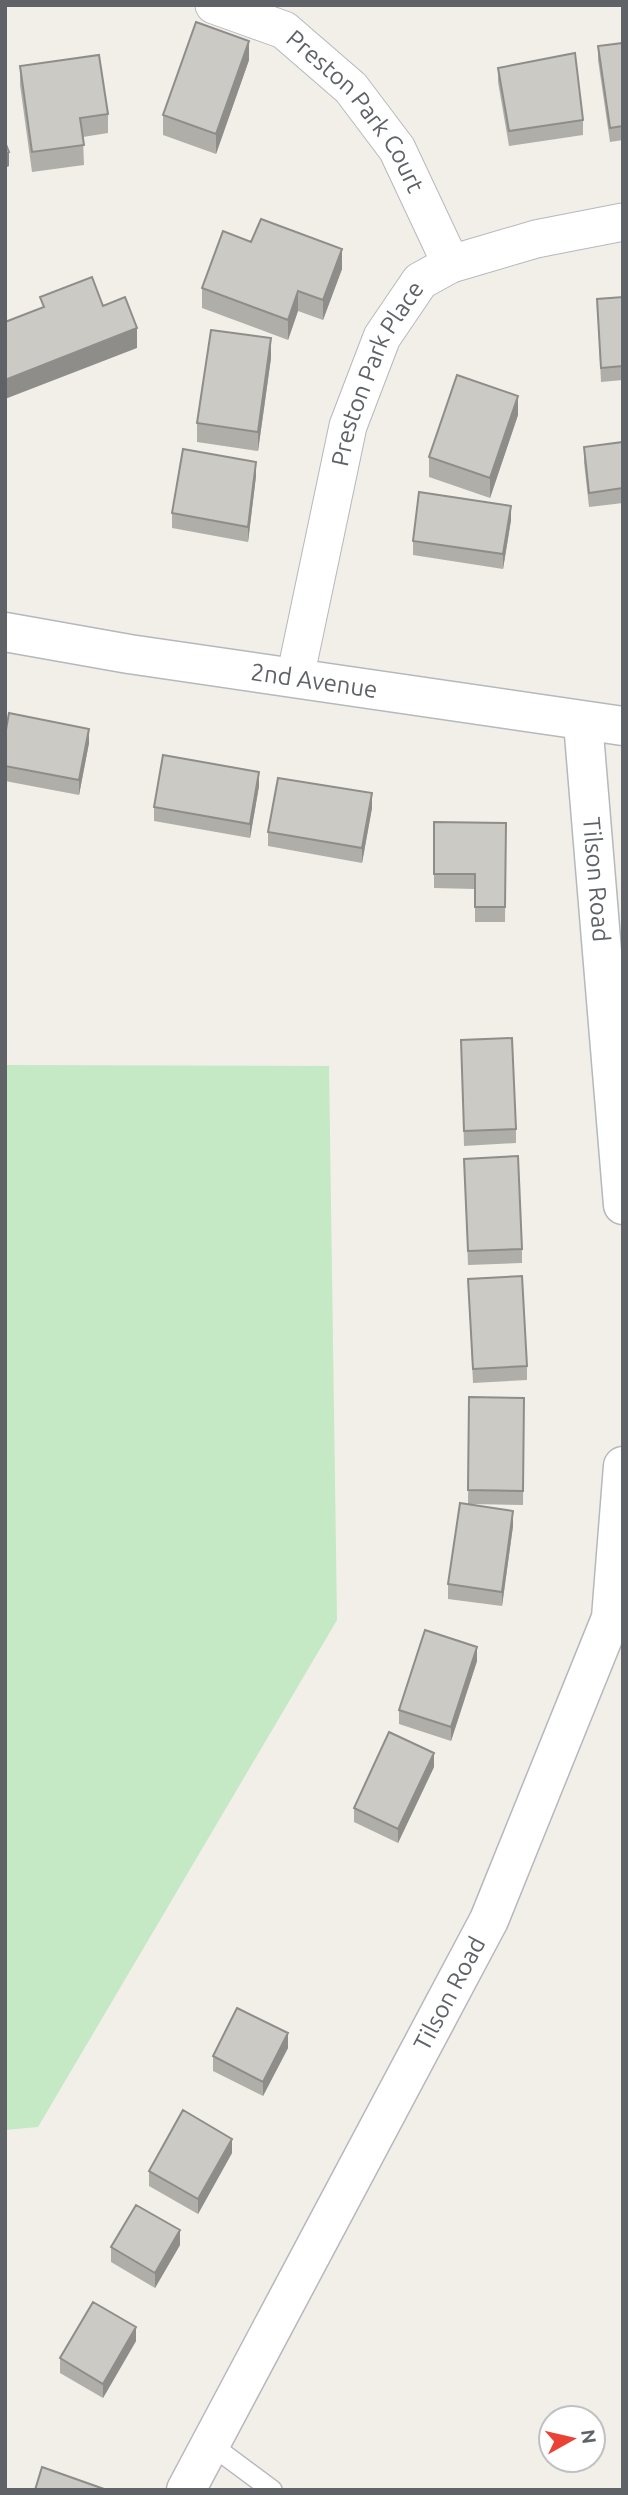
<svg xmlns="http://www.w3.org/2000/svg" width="628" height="2495" font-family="Ubuntu,sans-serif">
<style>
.green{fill:#c5e8c5}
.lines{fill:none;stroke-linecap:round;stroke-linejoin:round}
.service-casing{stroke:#b5b8bc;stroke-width:22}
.minor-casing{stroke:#b5b8bc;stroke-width:39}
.tertiary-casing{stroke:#b5b8bc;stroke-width:41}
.service{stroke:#fff;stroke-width:19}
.minor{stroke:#fff;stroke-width:37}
.tertiary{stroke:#fff;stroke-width:38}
.wall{fill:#afaea9}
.shaded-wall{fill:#8f8d8a}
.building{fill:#cccac5;stroke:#8f8d8a;stroke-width:2}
.labels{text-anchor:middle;stroke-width:7;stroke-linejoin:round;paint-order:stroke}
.street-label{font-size:24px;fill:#5f6368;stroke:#fff}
</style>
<rect width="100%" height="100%" fill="#f1efe8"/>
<path class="green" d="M 5,1065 L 329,1066 L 337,1620 L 38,2127 L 5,2130 Z"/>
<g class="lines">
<defs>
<path id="service" d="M 210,2444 L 272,2490"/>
<g id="minor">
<path id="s1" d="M 214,5 L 284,30 L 351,88 L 397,149 L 451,264"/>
<path id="s2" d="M 295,678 L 348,426 L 382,337 L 420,281 L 451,264 L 536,239 L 623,222"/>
</g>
<g id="tertiary">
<path id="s3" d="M 5,632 L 129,654 L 623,726"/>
<path id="s4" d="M 583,722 L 623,1205"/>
<path id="s5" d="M 186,2490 L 489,1920 L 611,1618 L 623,1466"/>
</g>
</defs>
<use href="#service" class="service-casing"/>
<use href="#minor" class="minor-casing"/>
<use href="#tertiary" class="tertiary-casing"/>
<use href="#service" class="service"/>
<use href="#minor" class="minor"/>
<use href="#tertiary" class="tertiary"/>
</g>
<path class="wall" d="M 623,43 L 623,140 L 610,142 L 598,60 L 598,46 Z
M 249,60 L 216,154 L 163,135 L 163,115 Z
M 20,66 L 108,114 L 108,133 L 83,137 L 84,165 L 32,172 L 20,85 Z
M 498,68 L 583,120 L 583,135 L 509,146 L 498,82 Z
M 251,242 L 342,269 L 323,320 L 298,311 L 288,340 L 202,308 L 202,288 Z
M 623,297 L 623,380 L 601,382 L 597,299 Z
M 271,358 L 258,451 L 197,442 L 197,423 Z
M 518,415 L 490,498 L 429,477 L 429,457 Z
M 623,442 L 623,503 L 589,507 L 584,462 L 584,447 Z
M 256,476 L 248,542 L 172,528 L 172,513 Z
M 511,520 L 503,569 L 413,555 L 413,541 Z
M 5,735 L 89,743 L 79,795 L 5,781 Z
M 259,786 L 250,838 L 154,821 L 154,807 Z
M 372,808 L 362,863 L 268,846 L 268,832 Z
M 434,822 L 506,823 L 505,922 L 475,922 L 475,889 L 434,888 Z
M 461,1040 L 516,1129 L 516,1143 L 464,1146 Z
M 464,1159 L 522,1249 L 522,1263 L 468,1265 Z
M 468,1279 L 527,1366 L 527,1380 L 473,1383 Z
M 469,1397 L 524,1398 L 523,1505 L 470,1504 L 513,1526 L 502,1606 L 448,1599 L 448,1584 L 468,1504 Z
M 477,1661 L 451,1741 L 399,1724 L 399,1710 Z
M 434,1767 L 398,1843 L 354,1822 L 354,1808 Z
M 288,2048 L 263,2096 L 213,2071 L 213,2056 Z
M 232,2153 L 198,2214 L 149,2186 L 149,2171 Z
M 180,2245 L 155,2288 L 111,2262 L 111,2247 Z
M 136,2341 L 103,2398 L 60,2373 L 60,2358 Z"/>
<path class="shaded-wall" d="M 249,41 L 249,60 L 216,154 L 216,134 Z
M 9,152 L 9,166 L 5,168 L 5,153 Z
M 342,249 L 342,269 L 323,320 L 323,300 Z
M 298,291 L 298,311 L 288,340 L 288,320 Z
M 137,328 L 137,348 L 5,399 L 5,380 Z
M 271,338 L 271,358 L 258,451 L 258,432 Z
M 518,396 L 518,415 L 490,498 L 490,478 Z
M 256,462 L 256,476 L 248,542 L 248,527 Z
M 511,506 L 511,520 L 503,569 L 503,554 Z
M 89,729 L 89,743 L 79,795 L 79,780 Z
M 259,772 L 259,786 L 250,838 L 250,824 Z
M 372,793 L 372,808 L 362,863 L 362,848 Z
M 513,1511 L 513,1526 L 502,1606 L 502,1592 Z
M 477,1647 L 477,1661 L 451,1741 L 451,1727 Z
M 434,1753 L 434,1767 L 398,1843 L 398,1829 Z
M 288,2033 L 288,2048 L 263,2096 L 263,2082 Z
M 232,2139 L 232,2153 L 198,2214 L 198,2199 Z
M 180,2230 L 180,2245 L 155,2288 L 155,2273 Z
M 136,2327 L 136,2341 L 103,2398 L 103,2384 Z"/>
<path class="building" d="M 196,22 L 249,41 L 216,134 L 163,115 Z
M 623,43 L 623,126 L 610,128 L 598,46 Z
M 575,53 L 583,120 L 509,131 L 498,68 Z
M 99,55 L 108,114 L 80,118 L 84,145 L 32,152 L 20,66 Z
M 5,142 L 9,152 L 5,153 Z
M 261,219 L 342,249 L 323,300 L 298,291 L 288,320 L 202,288 L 223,231 L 251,242 Z
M 92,277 L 103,306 L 125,297 L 137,328 L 5,380 L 5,322 L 44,307 L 40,297 Z
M 623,297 L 623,366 L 601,368 L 597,299 Z
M 211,330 L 271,338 L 258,432 L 197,423 Z
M 457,375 L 518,396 L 490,478 L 429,457 Z
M 623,442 L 623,488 L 589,493 L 584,447 Z
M 183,449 L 256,462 L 248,527 L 172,513 Z
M 419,492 L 511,506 L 503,554 L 413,541 Z
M 9,713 L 89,729 L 79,780 L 5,766 L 5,735 Z
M 163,755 L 259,772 L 250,824 L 154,807 Z
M 278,778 L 372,793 L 362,848 L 268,832 Z
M 434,822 L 506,823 L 505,907 L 475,907 L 475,874 L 434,874 Z
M 512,1038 L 516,1129 L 464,1131 L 461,1040 Z
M 518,1156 L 522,1249 L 468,1251 L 464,1159 Z
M 522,1276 L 527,1366 L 473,1369 L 468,1279 Z
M 469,1397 L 524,1398 L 523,1491 L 468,1490 Z
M 460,1503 L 513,1511 L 502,1592 L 448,1584 Z
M 425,1630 L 477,1647 L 451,1727 L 399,1710 Z
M 389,1732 L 434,1753 L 398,1829 L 354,1808 Z
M 237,2008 L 288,2033 L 263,2082 L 213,2056 Z
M 183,2110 L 232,2139 L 198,2199 L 149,2171 Z
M 136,2205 L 180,2230 L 155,2273 L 111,2247 Z
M 93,2302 L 136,2327 L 103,2384 L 60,2358 Z
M 42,2467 L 104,2489 L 103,2490 L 35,2490 Z"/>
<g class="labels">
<g class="street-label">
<text dy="8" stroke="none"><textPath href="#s1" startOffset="184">Preston Park Court</textPath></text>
<text dy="8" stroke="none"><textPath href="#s2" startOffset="317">Preston Park Place</textPath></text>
<text dy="8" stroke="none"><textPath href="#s3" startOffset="313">2nd Avenue</textPath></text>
<text dy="8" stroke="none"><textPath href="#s4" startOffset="158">Tilson Road</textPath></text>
<text dy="8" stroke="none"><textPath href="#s5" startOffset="562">Tilson Road</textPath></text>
</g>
</g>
<rect width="628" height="2495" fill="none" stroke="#5f6368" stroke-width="14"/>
<g transform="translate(572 2439) rotate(82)"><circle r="33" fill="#ffffff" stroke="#bfc1c3" stroke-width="2"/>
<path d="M0-5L12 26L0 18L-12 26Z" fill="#ea4335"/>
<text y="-10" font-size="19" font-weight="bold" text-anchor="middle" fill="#5f6368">N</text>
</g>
</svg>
